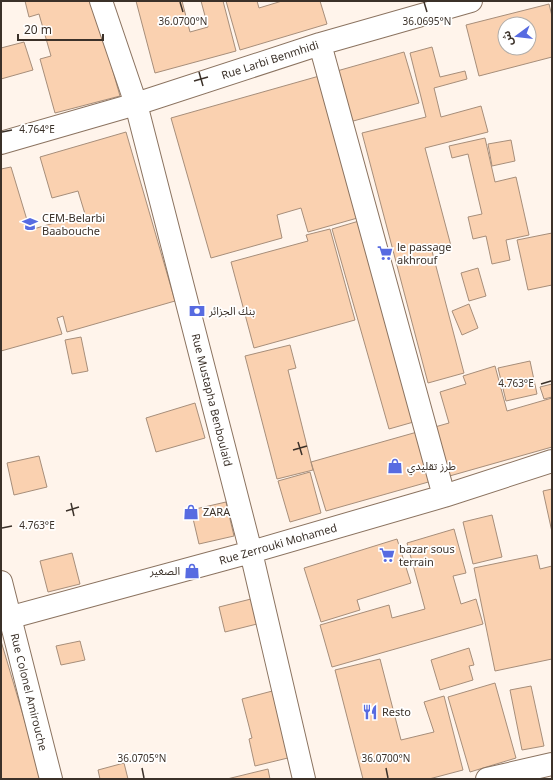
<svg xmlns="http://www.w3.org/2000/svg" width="553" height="780" font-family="Georgia,'Noto Sans Arabic',serif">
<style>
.building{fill:#fad1b0;stroke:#a78e7a;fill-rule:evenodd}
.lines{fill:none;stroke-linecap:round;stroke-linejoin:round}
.minor-casing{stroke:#8b7360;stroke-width:24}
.minor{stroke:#fff;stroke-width:22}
.ticks{fill:none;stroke:#3b3129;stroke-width:1.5}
.labels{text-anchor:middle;stroke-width:3.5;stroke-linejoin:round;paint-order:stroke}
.street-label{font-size:11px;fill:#3b3129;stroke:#fff}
.poi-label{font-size:11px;fill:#3b3129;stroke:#fff;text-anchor:start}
.ticks-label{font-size:10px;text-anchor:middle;fill:#3b3129;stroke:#fff;stroke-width:3.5;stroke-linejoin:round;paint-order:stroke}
</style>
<rect width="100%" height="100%" fill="#fff4eb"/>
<path class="building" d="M 25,1 L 93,1 L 120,96 L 55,113 L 40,59 L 51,56 L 39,14 L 29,17 Z
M 136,1 L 182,1 L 190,32 L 208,27 L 201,1 L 223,1 L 236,51 L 155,73 Z
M 226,1 L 257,1 L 259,8 L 282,1 L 320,1 L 327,24 L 240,50 Z
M 549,4 L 552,16 L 552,57 L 479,76 L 466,25 ZM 505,24 L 529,24 L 529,48 L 505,48 Z
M 24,42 L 33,70 L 1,79 L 1,48 Z
M 432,47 L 440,77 L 465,71 L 467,79 L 434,88 L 441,117 L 481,106 L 488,132 L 425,148 L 451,246 L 432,251 L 464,373 L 428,383 L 362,133 L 426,117 L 410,53 Z
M 404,52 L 419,103 L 335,126 L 361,217 L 308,232 L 301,208 L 277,215 L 282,238 L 211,258 L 171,118 Z
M 126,132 L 175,301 L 67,332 L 63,316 L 57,318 L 62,334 L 1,351 L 1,169 L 11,167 L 30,230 L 85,214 L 78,191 L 52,198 L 40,157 Z
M 485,138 L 495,182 L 516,177 L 529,235 L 506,240 L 510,260 L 492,264 L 486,236 L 473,239 L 468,217 L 482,214 L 468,154 L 452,158 L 449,146 Z
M 511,140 L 515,161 L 492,166 L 488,144 Z
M 359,221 L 417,421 L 389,429 L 332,229 Z
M 330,229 L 355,320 L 254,348 L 231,262 L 308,241 L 306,235 Z
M 552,233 L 552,285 L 528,290 L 517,240 Z
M 478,268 L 486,296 L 469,301 L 461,273 Z
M 469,304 L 478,328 L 462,335 L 452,311 Z
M 81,337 L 88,371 L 72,374 L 65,340 Z
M 290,345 L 296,368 L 288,370 L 313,470 L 277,479 L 245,356 Z
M 530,361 L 537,394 L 506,401 L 498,368 Z
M 495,366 L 507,411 L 552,398 L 552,447 L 326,511 L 311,462 L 449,423 L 440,392 L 466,384 L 463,376 Z
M 552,384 L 552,397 L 544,399 L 540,387 Z
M 195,403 L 205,438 L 156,452 L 146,418 Z
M 39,456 L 47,487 L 14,495 L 7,463 Z
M 310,472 L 321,513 L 290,522 L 278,481 Z
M 552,489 L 552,532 L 543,491 Z
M 226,502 L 234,536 L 199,544 L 191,510 Z
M 492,515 L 502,557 L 473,564 L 463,522 Z
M 454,529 L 466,573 L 453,576 L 461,604 L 476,599 L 483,624 L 332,667 L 320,625 L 389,605 L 392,618 L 425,609 L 407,543 Z
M 397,539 L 411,583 L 357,600 L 360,610 L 321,622 L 304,568 Z
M 72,553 L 80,584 L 48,592 L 40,561 Z
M 537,555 L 540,569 L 552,566 L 552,659 L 495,671 L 474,568 Z
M 251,599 L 257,624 L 225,632 L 219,607 Z
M 1,641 L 42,779 L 1,779 Z
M 80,641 L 85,660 L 61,665 L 56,646 Z
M 469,648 L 474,665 L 469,666 L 473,680 L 440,690 L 431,660 Z
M 380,659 L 401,740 L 434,732 L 424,702 L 444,696 L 463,770 L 429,779 L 363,779 L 335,670 Z
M 495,683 L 516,758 L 470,772 L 448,697 Z
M 531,686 L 544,746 L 522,750 L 510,690 Z
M 280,689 L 296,756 L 255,766 L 249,739 L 252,738 L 242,699 Z
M 124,763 L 128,779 L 100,779 L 98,770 Z
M 268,769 L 270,779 L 227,779 Z"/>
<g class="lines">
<defs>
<path id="minor" d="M 101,1 L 136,104 L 251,552 L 304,779
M 320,44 L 444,496
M 1,143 L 136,104 L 320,44 L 471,1
M 1,582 L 51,779
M 1,620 L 251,552 L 444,496 L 552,461
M 487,779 L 552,764"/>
</defs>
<use href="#minor" class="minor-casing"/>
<use href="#minor" class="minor"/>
</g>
<path class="ticks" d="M 180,2 L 183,12M 424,2 L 427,12M 199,72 L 203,86M 194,81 L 208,77M 2,132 L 12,130M 541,384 L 551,381M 298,442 L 302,455M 293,450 L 307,446M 71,503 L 74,516M 66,511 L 79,507M 2,528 L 12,526M 142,768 L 144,778M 386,768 L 388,778"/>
<defs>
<symbol id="school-bare" viewBox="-9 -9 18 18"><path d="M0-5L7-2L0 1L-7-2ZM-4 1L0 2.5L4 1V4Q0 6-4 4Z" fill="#576be1" stroke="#fff" stroke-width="2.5" paint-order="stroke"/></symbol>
<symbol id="supermarket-bare" viewBox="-9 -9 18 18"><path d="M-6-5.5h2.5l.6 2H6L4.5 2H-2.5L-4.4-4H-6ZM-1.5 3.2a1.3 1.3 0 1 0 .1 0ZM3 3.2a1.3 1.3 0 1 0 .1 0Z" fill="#576be1" stroke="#fff" stroke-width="2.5" paint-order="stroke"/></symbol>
<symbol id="bank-bare" viewBox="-9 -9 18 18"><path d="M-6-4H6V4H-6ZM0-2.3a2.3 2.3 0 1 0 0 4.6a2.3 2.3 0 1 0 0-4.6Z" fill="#576be1" stroke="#fff" stroke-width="2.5" paint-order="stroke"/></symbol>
<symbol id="shop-bare" viewBox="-9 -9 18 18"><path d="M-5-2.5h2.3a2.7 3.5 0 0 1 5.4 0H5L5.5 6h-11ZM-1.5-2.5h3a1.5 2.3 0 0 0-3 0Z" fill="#576be1" stroke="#fff" stroke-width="2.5" paint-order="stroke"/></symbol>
<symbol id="restaurant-bare" viewBox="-9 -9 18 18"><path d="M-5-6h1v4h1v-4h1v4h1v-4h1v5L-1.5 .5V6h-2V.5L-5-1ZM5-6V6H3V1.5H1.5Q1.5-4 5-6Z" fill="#576be1" stroke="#fff" stroke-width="2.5" paint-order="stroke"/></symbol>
</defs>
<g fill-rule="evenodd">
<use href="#school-bare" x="19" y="213" width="22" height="22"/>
<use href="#supermarket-bare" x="374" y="242" width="22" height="22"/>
<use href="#bank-bare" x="186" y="300" width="22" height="22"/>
<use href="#shop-bare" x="384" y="455" width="22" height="22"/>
<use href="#shop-bare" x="180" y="501" width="22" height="22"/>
<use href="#supermarket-bare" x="376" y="544" width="22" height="22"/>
<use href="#shop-bare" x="181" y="560" width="22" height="22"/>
<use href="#restaurant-bare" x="359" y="701" width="22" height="22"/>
</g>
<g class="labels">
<g class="street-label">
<text transform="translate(270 60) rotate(-18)" y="4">Rue Larbi Benmhidi</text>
<text transform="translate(212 400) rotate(76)" y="4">Rue Mustapha Benboulaid</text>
<text transform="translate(278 544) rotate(-16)" y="4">Rue Zerrouki Mohamed</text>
<text transform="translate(29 692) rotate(76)" y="4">Rue Colonel Amirouche</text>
</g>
<g class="poi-label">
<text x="42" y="222">CEM-Belarbi<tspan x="42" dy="13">Baabouche</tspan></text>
<text x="397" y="251">le passage<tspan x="397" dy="13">akhrouf</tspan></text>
<text x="209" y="315">بنك الجزائر</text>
<text x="407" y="470">طرز تقليدي</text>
<text x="203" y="516">ZARA</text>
<text x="399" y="553">bazar sous<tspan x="399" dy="13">terrain</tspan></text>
<text x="180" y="575" text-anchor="end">الصغير</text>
<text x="382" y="716">Resto</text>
</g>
</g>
<g class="ticks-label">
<text x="183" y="25">36.0700°N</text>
<text x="427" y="25">36.0695°N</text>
<text x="37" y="133">4.764°E</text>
<text x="516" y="387">4.763°E</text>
<text x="37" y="529">4.763°E</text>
<text x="142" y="762">36.0705°N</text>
<text x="386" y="762">36.0700°N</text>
</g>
<rect width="553" height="780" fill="none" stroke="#3b3129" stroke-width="4"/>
<g transform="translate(517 36) rotate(255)"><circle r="19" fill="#ffffff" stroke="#b1ada9"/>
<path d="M0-3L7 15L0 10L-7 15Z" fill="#576be1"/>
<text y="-6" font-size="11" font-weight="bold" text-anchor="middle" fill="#3b3129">ش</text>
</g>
<path d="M18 34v6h85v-6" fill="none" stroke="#3b3129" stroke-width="2"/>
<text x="24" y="34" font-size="12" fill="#3b3129" stroke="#ffffff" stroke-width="3" paint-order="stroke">20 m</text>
</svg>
